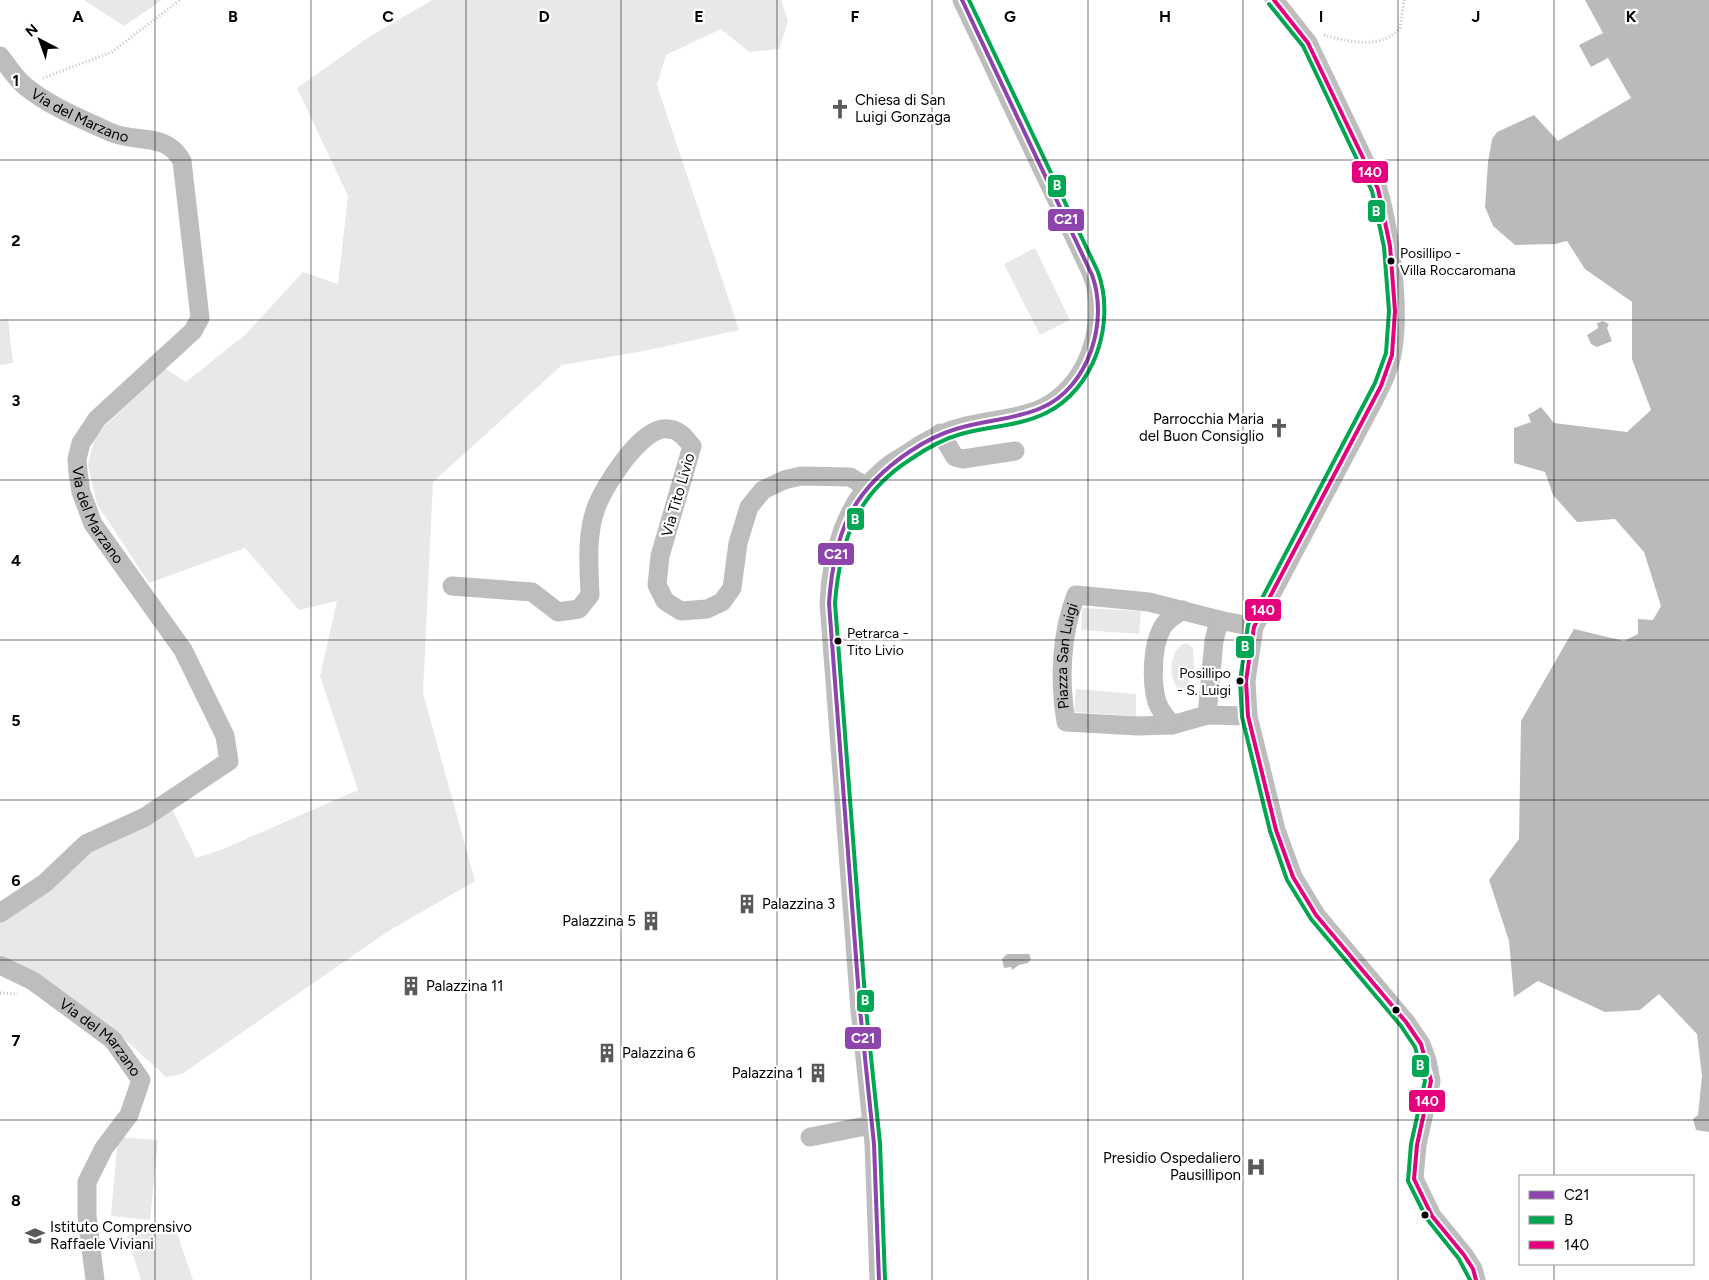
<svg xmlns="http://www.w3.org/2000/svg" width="1709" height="1280" font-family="Figtree,sans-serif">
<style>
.green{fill:#e8e8e8}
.water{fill:#bababa}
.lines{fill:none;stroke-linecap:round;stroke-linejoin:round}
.path{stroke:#c2c2c2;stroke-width:3;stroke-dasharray:1 2.5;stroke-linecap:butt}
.minor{stroke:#bdbdbd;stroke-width:19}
.bus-1-casing{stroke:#fff;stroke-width:8}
.bus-2-casing{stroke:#fff;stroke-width:8}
.bus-3-casing{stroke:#fff;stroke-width:8}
.bus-1{stroke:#8e44ad;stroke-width:4}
.bus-2{stroke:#00a651;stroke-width:4}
.bus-3{stroke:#e5007d;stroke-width:4}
.grid{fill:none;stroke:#000;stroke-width:1;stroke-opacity:0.55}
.bus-dot{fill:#000;stroke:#fff;stroke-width:2}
.labels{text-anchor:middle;stroke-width:4.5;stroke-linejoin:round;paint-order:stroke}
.bus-label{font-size:14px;fill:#000;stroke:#fff;text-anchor:start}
.poi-label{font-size:15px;fill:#000;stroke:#fff;text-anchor:start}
.street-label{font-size:15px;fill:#000;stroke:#fff}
.grid-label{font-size:16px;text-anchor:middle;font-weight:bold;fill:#000;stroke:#fff;stroke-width:4.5;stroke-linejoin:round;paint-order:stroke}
.line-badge{stroke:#fff;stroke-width:2}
.badge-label{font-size:14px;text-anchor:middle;font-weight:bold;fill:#fff}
</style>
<rect width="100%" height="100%" fill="#fff"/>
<path class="green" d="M 84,0 L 162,0 L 124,26 Z
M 432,0 L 781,0 L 788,21 L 779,49 L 749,52 L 721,29 L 666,55 L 657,85 L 739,330 L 649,350 L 562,365 L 433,482 L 423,693 L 475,881 L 387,932 L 182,1074 L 166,1077 L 117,1032 L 45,979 L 0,954 L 0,921 L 52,889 L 92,849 L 172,809 L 196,858 L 223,849 L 358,790 L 320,676 L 337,601 L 299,610 L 245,548 L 149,583 L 97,504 L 88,465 L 95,436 L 164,368 L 186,382 L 246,334 L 303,272 L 338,284 L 348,196 L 297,88 L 369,37 Z
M 1035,248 L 1070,320 L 1040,335 L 1004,264 Z
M 8,319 L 13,363 L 0,365 L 0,320 Z
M 1082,608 L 1141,611 L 1139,634 L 1081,630 Z
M 1187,643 L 1193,648 L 1194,668 L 1187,689 L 1182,692 C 1167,684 1168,646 1187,643 Z
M 1076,689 L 1136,694 L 1136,716 L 1074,712 Z
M 118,1137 L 158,1140 L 150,1220 L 111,1216 Z
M 173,1221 L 193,1280 L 141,1280 L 127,1236 Z"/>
<path class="water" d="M 1585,0 L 1709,0 L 1709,1132 L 1696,1130 L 1693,1119 L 1698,1115 L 1702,1076 L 1697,1034 L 1659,994 L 1640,1010 L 1605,1012 L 1538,981 L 1514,997 L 1509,941 L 1489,880 L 1519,839 L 1521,721 L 1574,629 L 1624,641 L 1638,634 L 1638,619 L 1653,620 L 1661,606 L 1644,552 L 1615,519 L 1577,522 L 1553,495 L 1545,472 L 1514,463 L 1514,428 L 1531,422 L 1528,415 L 1541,407 L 1554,423 L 1627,432 L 1651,410 L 1632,359 L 1632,302 L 1585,269 L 1567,241 L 1555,244 L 1515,245 L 1493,226 L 1485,207 L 1488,162 L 1492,139 L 1497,132 L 1534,115 L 1558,141 L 1631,98 L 1608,58 L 1591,67 L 1579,45 L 1603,33 Z
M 1603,321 L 1609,324 L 1607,328 L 1612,341 L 1597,347 L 1591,344 L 1587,335 L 1598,328 L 1597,323 Z
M 1007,954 L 1029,954 L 1031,959 L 1028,963 L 1019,965 L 1012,970 L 1011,967 L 1004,968 L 1002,959 Z"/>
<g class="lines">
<path class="path" d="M 1324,35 C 1349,42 1381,50 1400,28 L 1404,0
M 43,78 L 112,52 L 180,0
M 0,993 L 18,994"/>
<g class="minor">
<path d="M 1274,0 L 1308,43 L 1378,189 C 1390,230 1400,306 1393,348 C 1391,366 1383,382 1375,398 L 1254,627 L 1246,681 L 1248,716 L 1276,830 L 1293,877 L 1316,915 L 1406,1022 L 1421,1044 L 1427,1060 L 1431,1081 L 1417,1145 L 1414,1179 L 1432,1216 L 1464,1255 L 1473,1269 L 1476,1280"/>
<path id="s1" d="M 0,56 C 8,66 15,78 25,86 C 49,106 82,119 110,132 C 136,144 166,131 182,161 L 200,318 L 193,331 L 97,419 L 81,443 L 77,459 L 78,472 L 81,492 L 93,524 L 183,650 L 225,736 L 229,761 L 145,817 L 86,844 L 45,883 L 0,913"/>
<path d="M 940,433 L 955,457 L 963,459 L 1015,451"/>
<path d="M 452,586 L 532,592 L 558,612 L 579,609 L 590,595 C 589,567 586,535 596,508 C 604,486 642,425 668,429 C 680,430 685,438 692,446 L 660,556 L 657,585 L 665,601 L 681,611 L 707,609 L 722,602 L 732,588 L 738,543 L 749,507 L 763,490 L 784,480 L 801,476 L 850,477 L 867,487"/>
<path id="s2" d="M 1207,715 L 1172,725 L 1138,726 L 1066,722 C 1059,681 1061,633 1076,595 L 1149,602 L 1219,620"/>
<path d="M 1248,716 L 1207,715 L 1214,641 L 1219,620 L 1254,627"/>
<path d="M 1172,725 C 1166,717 1160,711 1157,702 C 1151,682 1152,646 1162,628 C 1166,620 1175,615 1183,610"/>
<path id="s3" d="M 0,965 L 33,981 L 113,1040 L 141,1080 L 129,1115 L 104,1148 L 87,1182 L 87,1216 L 95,1280"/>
<path d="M 810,1137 L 871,1125"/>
<path d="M 879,1280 L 874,1144 L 860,1010 L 829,603 C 831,555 845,503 883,470 C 890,463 900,458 908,453 C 926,440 944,431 966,426 C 993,419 1028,419 1053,402 C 1089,378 1103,330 1096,288 C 1094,276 1087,264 1082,253 L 962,0"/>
</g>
<defs>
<path id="bus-1" d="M 879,1280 L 874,1144 L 860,1010 L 829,603 C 834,534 850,492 909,452 C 924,442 939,434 956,429 C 984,420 1014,420 1041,408 C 1089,388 1109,321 1092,275 L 962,0"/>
<path id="bus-2" d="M 1269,4 L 1303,46 L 1372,191 L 1384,247 L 1389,311 L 1386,353 L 1375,383 L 1248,625 L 1240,681 L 1242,717 L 1270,831 L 1287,880 L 1311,919 L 1401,1026 L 1415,1047 L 1425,1081 L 1411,1144 L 1408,1181 L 1427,1219 L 1459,1259 L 1470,1280
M 885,1280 L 880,1143 L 866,1009 L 835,603 C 840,541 856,494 911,459 C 927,448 943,439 961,434 C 989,426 1020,426 1046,413 C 1095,389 1116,322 1098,272 L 969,0"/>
<path id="bus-3" d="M 1274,0 L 1308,43 L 1378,189 L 1390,246 L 1395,311 L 1392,355 L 1381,386 L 1254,627 L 1246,681 L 1248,716 L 1276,830 L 1293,877 L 1316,915 L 1406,1022 L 1421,1044 L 1431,1081 L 1417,1145 L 1414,1179 L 1432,1216 L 1464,1255 L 1473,1269 L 1476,1280"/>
</defs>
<use href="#bus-1" class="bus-1-casing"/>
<use href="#bus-2" class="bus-2-casing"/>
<use href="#bus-3" class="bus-3-casing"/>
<use href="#bus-1" class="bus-1"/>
<use href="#bus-2" class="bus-2"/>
<use href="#bus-3" class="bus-3"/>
</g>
<path class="grid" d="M 155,0 L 155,1280M 311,0 L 311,1280M 466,0 L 466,1280M 621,0 L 621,1280M 777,0 L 777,1280M 932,0 L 932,1280M 1088,0 L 1088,1280M 1243,0 L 1243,1280M 1398,0 L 1398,1280M 1554,0 L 1554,1176M 0,160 L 1709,160M 0,320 L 1709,320M 0,480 L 1709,480M 0,640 L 1709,640M 0,800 L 1709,800M 0,960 L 1709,960M 0,1120 L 1709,1120M 1554,1264 L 1554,1280"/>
<defs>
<symbol id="church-bare" viewBox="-9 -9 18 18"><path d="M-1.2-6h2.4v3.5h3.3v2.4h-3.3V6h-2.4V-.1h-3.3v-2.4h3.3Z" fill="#595959" stroke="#fff" stroke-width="2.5" paint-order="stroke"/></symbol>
<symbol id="building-bare" viewBox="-9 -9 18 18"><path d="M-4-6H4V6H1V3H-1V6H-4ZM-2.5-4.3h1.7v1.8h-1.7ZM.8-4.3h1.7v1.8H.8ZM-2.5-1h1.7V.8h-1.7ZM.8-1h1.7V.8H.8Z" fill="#595959" stroke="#fff" stroke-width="2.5" paint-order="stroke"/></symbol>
<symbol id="hospital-bare" viewBox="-9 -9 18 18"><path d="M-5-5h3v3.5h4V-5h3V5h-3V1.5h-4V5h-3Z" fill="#595959" stroke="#fff" stroke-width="2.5" paint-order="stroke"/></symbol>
<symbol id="school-bare" viewBox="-9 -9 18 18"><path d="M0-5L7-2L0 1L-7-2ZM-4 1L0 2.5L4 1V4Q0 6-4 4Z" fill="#595959" stroke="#fff" stroke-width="2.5" paint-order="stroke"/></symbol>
</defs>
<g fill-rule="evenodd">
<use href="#church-bare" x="826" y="95" width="28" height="28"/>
<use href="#church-bare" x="1265" y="414" width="28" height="28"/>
<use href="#building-bare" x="733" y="890" width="28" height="28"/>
<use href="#building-bare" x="637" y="907" width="28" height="28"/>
<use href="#building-bare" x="397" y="972" width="28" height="28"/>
<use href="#building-bare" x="593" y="1039" width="28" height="28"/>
<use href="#building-bare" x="804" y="1059" width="28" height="28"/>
<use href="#hospital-bare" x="1242" y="1153" width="28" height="28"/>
<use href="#school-bare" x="21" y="1222" width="28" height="28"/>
</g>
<g class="bus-dot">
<circle cx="1391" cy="261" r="4.5"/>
<circle cx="838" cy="641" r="4.5"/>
<circle cx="1240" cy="681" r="4.5"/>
<circle cx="1396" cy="1010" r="4.5"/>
<circle cx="1425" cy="1215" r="4.5"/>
</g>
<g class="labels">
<g class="bus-label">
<text x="1400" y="258">Posillipo -<tspan x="1400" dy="17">Villa Roccaromana</tspan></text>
<text x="847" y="638">Petrarca -<tspan x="847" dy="17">Tito Livio</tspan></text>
<text x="1231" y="678" text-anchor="end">Posillipo<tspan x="1231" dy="17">- S. Luigi</tspan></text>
</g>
<g class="poi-label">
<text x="855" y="105">Chiesa di San<tspan x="855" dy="17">Luigi Gonzaga</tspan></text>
<text x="1264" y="424" text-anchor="end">Parrocchia Maria<tspan x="1264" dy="17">del Buon Consiglio</tspan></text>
<text x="762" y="909">Palazzina 3</text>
<text x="636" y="926" text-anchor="end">Palazzina 5</text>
<text x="426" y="991">Palazzina 11</text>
<text x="622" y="1058">Palazzina 6</text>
<text x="803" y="1078" text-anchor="end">Palazzina 1</text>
<text x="1241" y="1163" text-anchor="end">Presidio Ospedaliero<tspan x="1241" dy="17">Pausillipon</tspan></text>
<text x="50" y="1232">Istituto Comprensivo<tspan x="50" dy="17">Raffaele Viviani</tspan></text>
</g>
<g class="street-label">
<text dy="5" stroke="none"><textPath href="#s1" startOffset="102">Via del Marzano</textPath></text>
<text transform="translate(678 495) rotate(-74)" y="5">Via Tito Livio</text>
<text dy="5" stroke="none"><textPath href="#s1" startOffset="626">Via del Marzano</textPath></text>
<text dy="5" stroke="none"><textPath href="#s2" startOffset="209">Piazza San Luigi</textPath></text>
<text dy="5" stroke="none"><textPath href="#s3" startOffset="125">Via del Marzano</textPath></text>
</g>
</g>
<g class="grid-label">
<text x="78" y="22">A</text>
<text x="233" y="22">B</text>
<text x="388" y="22">C</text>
<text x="544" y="22">D</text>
<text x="699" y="22">E</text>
<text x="855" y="22">F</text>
<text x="1010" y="22">G</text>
<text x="1165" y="22">H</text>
<text x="1321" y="22">I</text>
<text x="1476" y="22">J</text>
<text x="1631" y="22">K</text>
<text x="16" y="86">1</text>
<text x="16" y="246">2</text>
<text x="16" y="406">3</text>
<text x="16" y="566">4</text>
<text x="16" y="726">5</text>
<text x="16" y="886">6</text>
<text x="16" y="1046">7</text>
<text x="16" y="1206">8</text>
</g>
<g class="line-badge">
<rect x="1351" y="160" width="38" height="24" rx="5" fill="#e5007d"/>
<rect x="1047" y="174" width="20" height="24" rx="5" fill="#00a651"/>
<rect x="1367" y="199" width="19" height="24" rx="5" fill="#00a651"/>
<rect x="1047" y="208" width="38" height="24" rx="5" fill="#8e44ad"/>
<rect x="846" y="507" width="19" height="24" rx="5" fill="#00a651"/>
<rect x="817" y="542" width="38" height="24" rx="5" fill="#8e44ad"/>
<rect x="1244" y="598" width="38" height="24" rx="5" fill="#e5007d"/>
<rect x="1235" y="635" width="20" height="24" rx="5" fill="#00a651"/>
<rect x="856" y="989" width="19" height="24" rx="5" fill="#00a651"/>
<rect x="844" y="1026" width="38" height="24" rx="5" fill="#8e44ad"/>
<rect x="1411" y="1054" width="19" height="24" rx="5" fill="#00a651"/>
<rect x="1408" y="1089" width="38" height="24" rx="5" fill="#e5007d"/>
</g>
<g class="badge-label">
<text x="1370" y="177">140</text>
<text x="1057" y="190">B</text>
<text x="1376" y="216">B</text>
<text x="1066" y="224">C21</text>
<text x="855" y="524">B</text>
<text x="836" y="559">C21</text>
<text x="1263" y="615">140</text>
<text x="1245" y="651">B</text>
<text x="865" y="1005">B</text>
<text x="863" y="1043">C21</text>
<text x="1420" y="1070">B</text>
<text x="1427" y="1106">140</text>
</g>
<rect x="1519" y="1175" width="175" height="90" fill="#ffffff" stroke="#999999"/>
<rect x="1529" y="1191" width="25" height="8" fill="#8e44ad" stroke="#999999"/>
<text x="1564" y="1200" font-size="15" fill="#000000">C21</text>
<rect x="1529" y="1216" width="25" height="8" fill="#00a651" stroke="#999999"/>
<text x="1564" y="1225" font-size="15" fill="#000000">B</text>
<rect x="1529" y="1241" width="25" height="8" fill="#e5007d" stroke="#999999"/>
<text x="1564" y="1250" font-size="15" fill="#000000">140</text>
<g transform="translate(40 40) rotate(319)" stroke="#ffffff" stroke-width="4" paint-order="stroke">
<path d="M0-4L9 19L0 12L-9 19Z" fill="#000000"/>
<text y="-8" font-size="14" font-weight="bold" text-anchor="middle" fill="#000000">N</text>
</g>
</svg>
